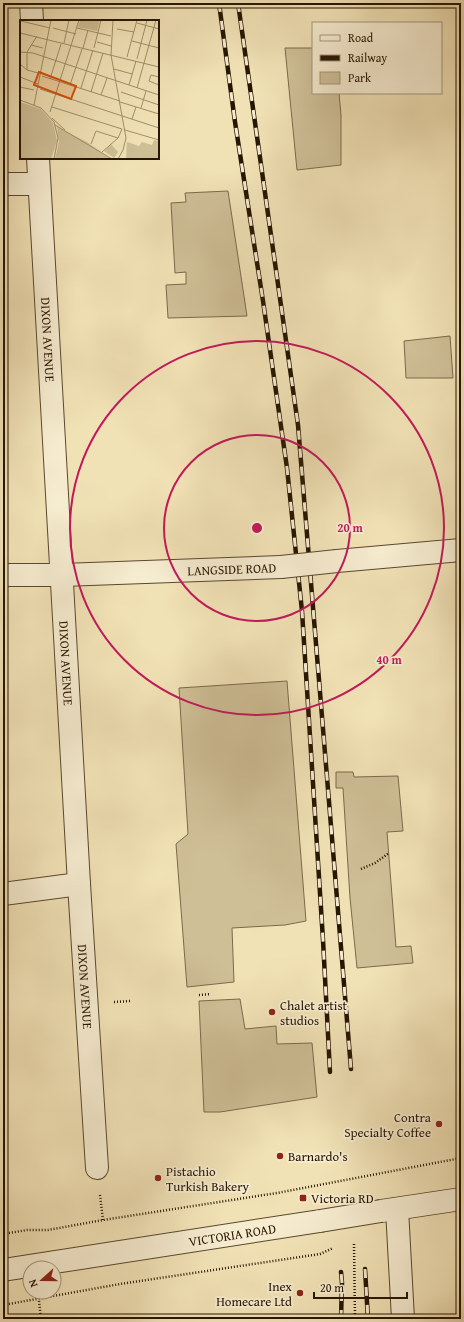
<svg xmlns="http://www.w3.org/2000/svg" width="464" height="1322" font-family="'Gentium Book Plus',serif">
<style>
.green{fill:#cfbf97;stroke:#7b6a4c}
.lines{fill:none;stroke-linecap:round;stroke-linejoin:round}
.minor-casing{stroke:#5a482e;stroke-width:24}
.tertiary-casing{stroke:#5a482e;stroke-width:24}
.path{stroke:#271500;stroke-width:2.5;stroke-dasharray:1 2;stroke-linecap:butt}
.minor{stroke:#f6ecd0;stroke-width:22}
.tertiary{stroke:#f6ecd0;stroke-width:22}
.rail-casing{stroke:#271500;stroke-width:4.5}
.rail{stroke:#f6ecd0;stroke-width:3;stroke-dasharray:9;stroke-linecap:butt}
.minor-bridge-casing{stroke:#5a482e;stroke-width:24;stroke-linecap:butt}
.tertiary-bridge-casing{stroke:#5a482e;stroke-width:24;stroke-linecap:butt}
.minor-bridge{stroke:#f6ecd0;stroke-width:22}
.tertiary-bridge{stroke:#f6ecd0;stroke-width:22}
.ring{fill:none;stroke:#c2185b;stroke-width:2}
.poi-dot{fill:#8f2418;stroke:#f6ecd0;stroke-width:1.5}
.labels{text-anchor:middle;stroke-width:3.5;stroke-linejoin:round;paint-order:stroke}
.street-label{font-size:13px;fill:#271500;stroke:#f6ecd0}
.poi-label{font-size:13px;fill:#271500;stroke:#f6ecd0;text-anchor:start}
.inset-road{fill:none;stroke:#a0906d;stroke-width:1}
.view{fill:#d5520b;fill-opacity:0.15;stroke:#d5520b;stroke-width:2}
.inset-edge{fill:none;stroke:#271500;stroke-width:2}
.centre{fill:#c2185b;stroke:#f6ecd0;stroke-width:2}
.ring-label{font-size:12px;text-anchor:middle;font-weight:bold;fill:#c2185b;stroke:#f6ecd0;stroke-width:3.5;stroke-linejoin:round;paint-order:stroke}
</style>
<rect width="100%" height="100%" fill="#f1e2b6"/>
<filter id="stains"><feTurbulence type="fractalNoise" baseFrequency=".005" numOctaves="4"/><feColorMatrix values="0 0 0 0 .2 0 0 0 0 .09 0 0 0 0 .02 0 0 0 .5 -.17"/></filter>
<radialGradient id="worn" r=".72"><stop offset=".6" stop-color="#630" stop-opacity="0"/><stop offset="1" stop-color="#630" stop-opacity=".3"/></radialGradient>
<path class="green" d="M 285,48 L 313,48 L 313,93 L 339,93 L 341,115 L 341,165 L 297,170 Z
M 228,191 L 247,316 L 168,318 L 166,285 L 186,284 L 186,272 L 175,273 L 171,203 L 186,202 L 185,193 Z
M 450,336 L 453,378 L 406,378 L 404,341 Z
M 287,681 L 306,921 L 285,925 L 232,928 L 234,982 L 187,987 L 176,844 L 188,834 L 179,688 Z
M 336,772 L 353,772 L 354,777 L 398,776 L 403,831 L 387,832 L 396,947 L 411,946 L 413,963 L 357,968 L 350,898 L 343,788 L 336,788 Z
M 240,999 L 245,1029 L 276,1026 L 277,1044 L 312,1043 L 317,1097 L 220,1112 L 204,1112 L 199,1001 Z"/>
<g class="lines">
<defs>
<g id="minor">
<path d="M 31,3 L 32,21"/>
<path id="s1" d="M 38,158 L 79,884 L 97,1168"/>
<path d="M 3,184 L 39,184"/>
<path d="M 337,561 L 461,550"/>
<path id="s2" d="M 3,575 L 62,575 L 281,567"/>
<path d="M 3,894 L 79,884"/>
<path d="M 397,1209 L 403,1319"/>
</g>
<g id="tertiary">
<path d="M 381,1211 L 461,1199"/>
<path id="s3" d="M 3,1270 L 320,1221"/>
</g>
</defs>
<use href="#minor" class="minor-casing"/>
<use href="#tertiary" class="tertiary-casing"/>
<path class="path" d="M 361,869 L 375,863 L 389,853
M 199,995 L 211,994
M 114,1002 L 131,1001
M 100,1195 L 103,1220
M 3,1234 L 27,1230 L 48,1230 L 103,1220 L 277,1193 L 461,1158
M 354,1244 L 355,1319
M 38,1292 L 41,1319
M 3,1305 L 120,1284 L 320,1254 L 333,1248"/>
<use href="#minor" class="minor"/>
<use href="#tertiary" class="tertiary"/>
<defs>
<path id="rail" d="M 219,3 L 235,122 L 263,301 L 287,468 L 302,611 L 323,940 L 330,1072
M 238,3 L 298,425 L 351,1069
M 365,1269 L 368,1319
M 341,1319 L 342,1283 L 341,1272"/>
</defs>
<use href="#rail" class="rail-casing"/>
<use href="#rail" class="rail"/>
<defs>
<path id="minor-bridge" d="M 281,567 L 337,561"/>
<path id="tertiary-bridge" d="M 320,1221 L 381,1211"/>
</defs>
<use href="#minor-bridge" class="minor-bridge-casing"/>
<use href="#tertiary-bridge" class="tertiary-bridge-casing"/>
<use href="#minor-bridge" class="minor-bridge"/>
<use href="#tertiary-bridge" class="tertiary-bridge"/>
</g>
<g class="ring">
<circle cx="257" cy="528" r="93"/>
<circle cx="257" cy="528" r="187"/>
</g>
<g class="poi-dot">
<circle cx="272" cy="1012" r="4"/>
<circle cx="439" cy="1124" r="4"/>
<circle cx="280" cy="1156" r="4"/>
<circle cx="158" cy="1178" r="4"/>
<rect x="299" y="1194" width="8" height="8" rx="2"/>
<circle cx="300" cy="1293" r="4"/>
</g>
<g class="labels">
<g class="street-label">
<text dy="5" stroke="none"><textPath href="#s1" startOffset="182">DIXON AVENUE</textPath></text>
<text dy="5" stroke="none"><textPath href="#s2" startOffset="229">LANGSIDE ROAD</textPath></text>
<text dy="5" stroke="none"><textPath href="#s1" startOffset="506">DIXON AVENUE</textPath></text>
<text dy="5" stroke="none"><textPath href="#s1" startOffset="830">DIXON AVENUE</textPath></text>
<text dy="5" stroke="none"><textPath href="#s3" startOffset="232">VICTORIA ROAD</textPath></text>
</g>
<g class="poi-label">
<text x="280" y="1010">Chalet artist<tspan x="280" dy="15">studios</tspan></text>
<text x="431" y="1122" text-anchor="end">Contra<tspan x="431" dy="15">Specialty Coffee</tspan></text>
<text x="288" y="1161">Barnardo's</text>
<text x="166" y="1176">Pistachio<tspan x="166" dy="15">Turkish Bakery</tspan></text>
<text x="311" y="1203">Victoria RD</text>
<text x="292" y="1291" text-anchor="end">Inex<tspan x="292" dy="15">Homecare Ltd</tspan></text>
</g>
</g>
<g transform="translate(20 20)">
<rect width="139" height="139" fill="#f1e2b6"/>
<path d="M 60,0 L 80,0 L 77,11 L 58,7 ZM 0,82 L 21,89 L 33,103 L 37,121 L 31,139 L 0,139 ZM 37,107 L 67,122 L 91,139 L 35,139 L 39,122 ZM 134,120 L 139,121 L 139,139 L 106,139 L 107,122 L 119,126 L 122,122 L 132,125 ZM 91,124 L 98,132 L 94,138 L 84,131 Z" fill="#cfbf97"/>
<path class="inset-road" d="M 93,0 L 91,35 L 106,118 L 103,130 L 98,139M 1,1 L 30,8M 117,3 L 139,9M 33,8 L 56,14M 57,8 L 91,16M 97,9 L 114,12M 0,13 L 139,47M 112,21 L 139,28M 77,22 L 91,26M 44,23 L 49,0M 11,25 L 23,28M 63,28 L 68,10M 74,28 L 81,0M 0,32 L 13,33 L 139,75M 107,37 L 117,0M 117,39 L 127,0M 0,44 L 7,50 L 18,53M 94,49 L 112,54M 7,50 L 7,32 L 17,16M 22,56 L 100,81M 0,57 L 18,64M 139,57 L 131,55 L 129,61 L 139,65M 30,59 L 41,24M 50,65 L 62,29M 109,65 L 116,41M 0,67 L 14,70M 61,68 L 73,30M 117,68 L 136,0M 20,69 L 139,108M 71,72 L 83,33M 101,72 L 139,85M 81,75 L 87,58M 0,80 L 21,88 L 34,102 L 38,118 L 34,139M 100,82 L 139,94M 14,85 L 31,0M 32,87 L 102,109 L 98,118 L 82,132M 121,88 L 126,71M 30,92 L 59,0M 32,98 L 45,110M 112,99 L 116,87M 35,105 L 92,139M 105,110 L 139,120M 71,124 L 76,111 L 98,118"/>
<path class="view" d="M 19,52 L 56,66 L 51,79 L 14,65 Z"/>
<rect width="139" height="139" class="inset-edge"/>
</g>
<circle cx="257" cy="528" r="6" class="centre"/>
<g class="ring-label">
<text x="350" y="532">20 m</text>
<text x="389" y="664">40 m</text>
</g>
<rect width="464" height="1322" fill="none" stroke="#f1e2b6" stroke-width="16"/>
<rect x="4" y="4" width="456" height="1314" fill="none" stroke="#271500" stroke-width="2"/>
<rect x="8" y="8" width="448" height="1306" fill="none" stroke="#271500"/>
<rect x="312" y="22" width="130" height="72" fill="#f6ecd0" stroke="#a3967d"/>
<rect x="320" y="35" width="20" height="6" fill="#f6ecd0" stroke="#a3967d"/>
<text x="348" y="42" font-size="12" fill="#271500">Road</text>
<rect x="320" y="55" width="20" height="6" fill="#271500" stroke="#a3967d"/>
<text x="348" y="62" font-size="12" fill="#271500">Railway</text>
<rect x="320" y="72" width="20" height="12" fill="#cfbf97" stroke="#a3967d"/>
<text x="348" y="82" font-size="12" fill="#271500">Park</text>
<g transform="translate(42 1280) rotate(249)"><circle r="19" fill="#f6ecd0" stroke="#a3967d"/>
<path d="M0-3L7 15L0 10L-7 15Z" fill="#8f2418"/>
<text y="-6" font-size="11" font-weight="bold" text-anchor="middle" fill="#271500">N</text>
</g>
<path d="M314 1292v6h93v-6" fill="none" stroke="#271500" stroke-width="2"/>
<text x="320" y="1292" font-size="12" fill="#271500" stroke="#f6ecd0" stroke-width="3" paint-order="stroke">20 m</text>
<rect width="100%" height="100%" filter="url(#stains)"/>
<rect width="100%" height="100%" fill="url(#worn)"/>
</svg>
